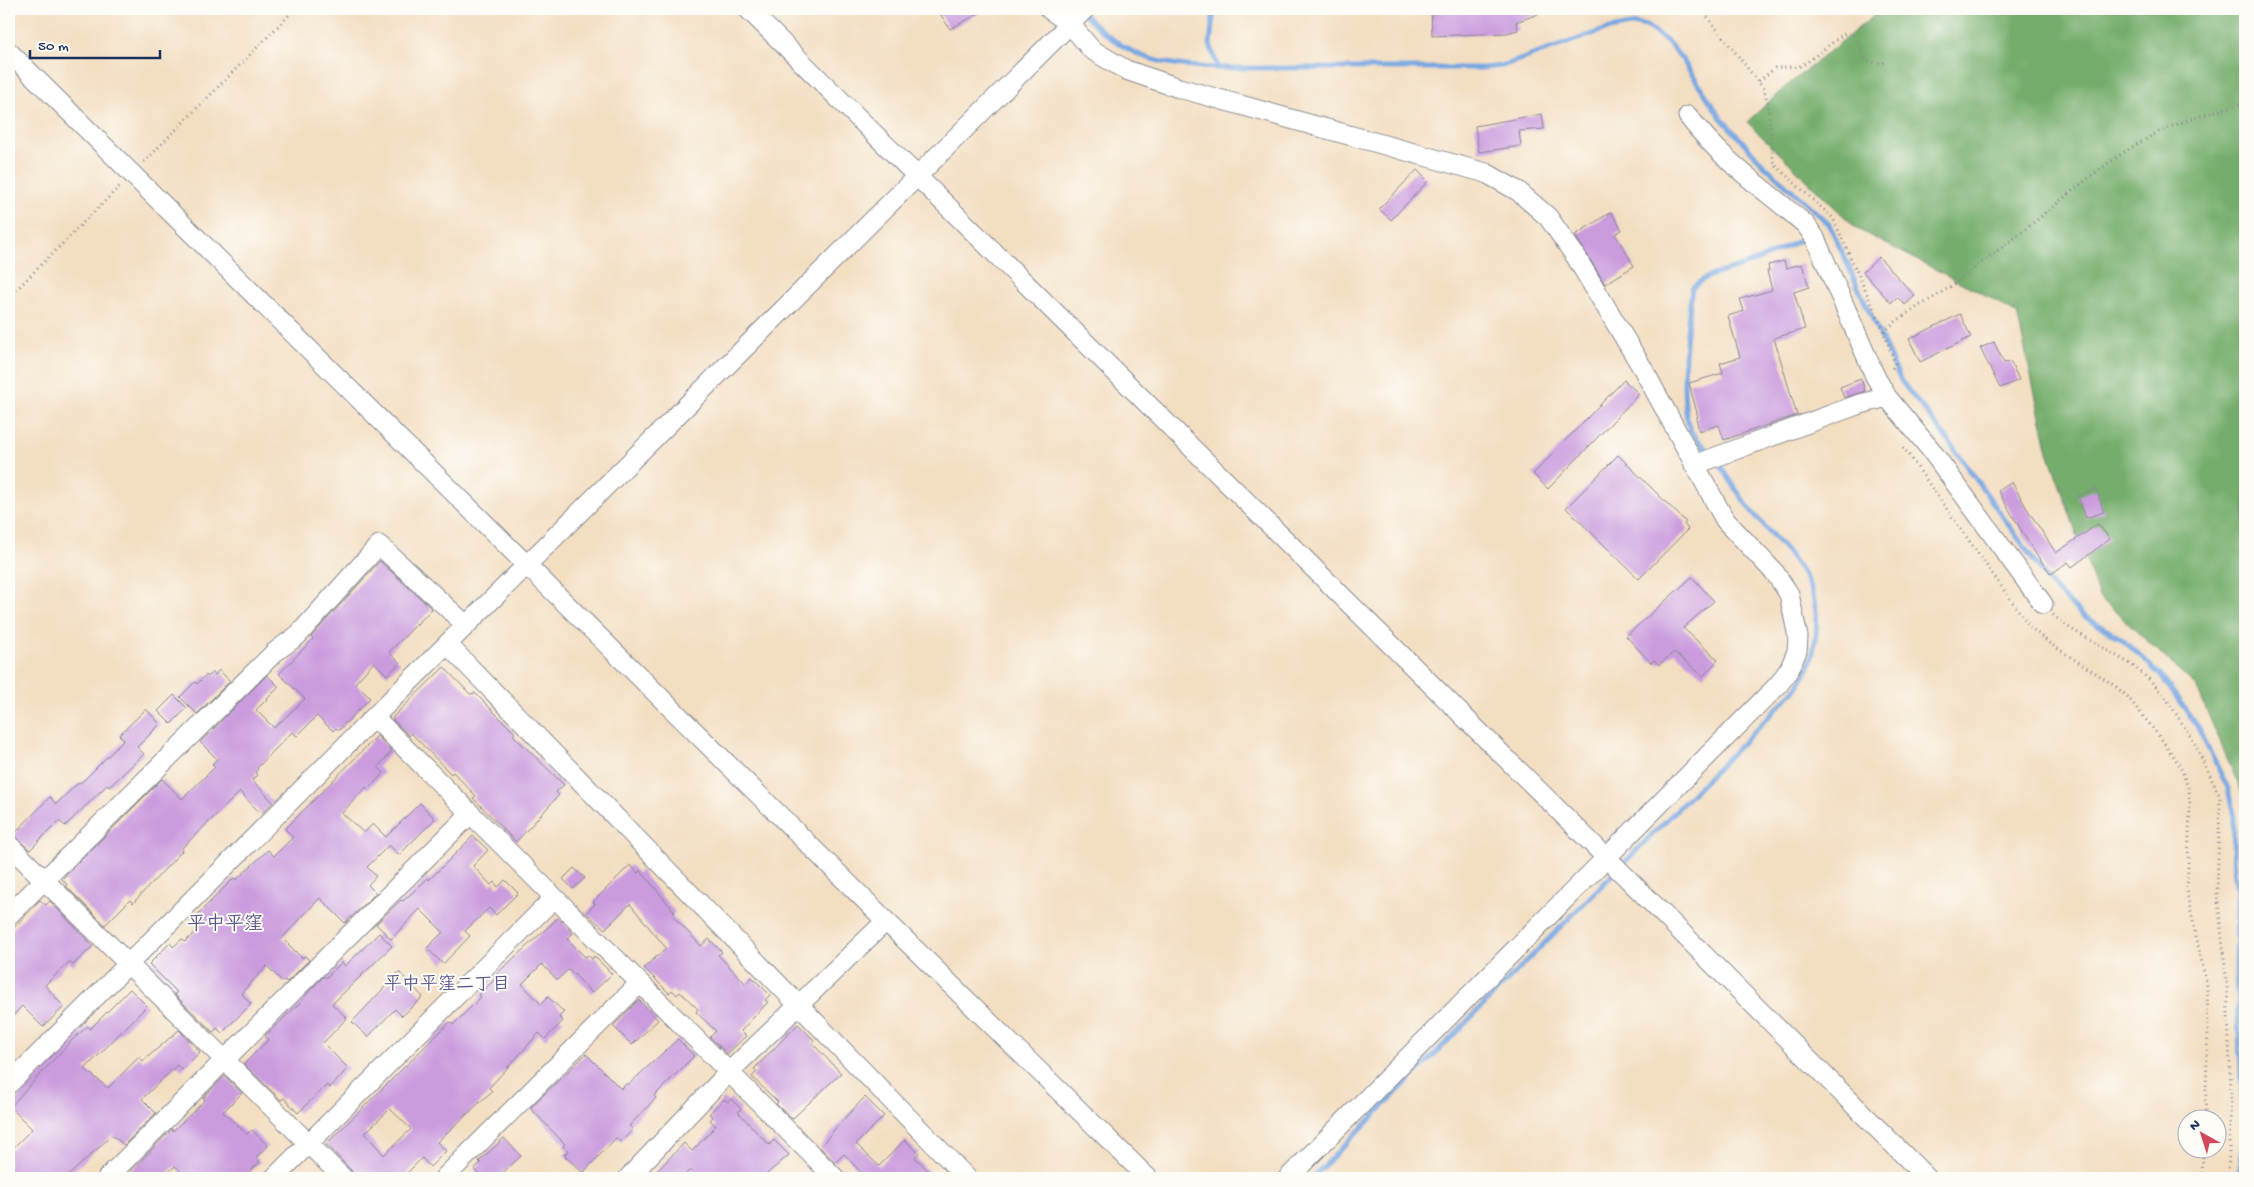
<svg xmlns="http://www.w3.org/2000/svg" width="2254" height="1187" font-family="'Gochi Hand','Klee One',sans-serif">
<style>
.forest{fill:#75ad6c;stroke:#486e65}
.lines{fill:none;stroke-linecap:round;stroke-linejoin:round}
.stream{stroke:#77a6e1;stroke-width:5}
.building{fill:#ca9cde;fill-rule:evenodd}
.minor-casing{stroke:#878690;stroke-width:21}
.path{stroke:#878690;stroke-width:3;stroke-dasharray:1 4;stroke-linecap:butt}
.minor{stroke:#fff;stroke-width:19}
.labels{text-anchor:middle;stroke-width:4;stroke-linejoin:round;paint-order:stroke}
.neighbourhood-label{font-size:18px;font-weight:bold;fill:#58558b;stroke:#fdfcf7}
.quarter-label{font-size:19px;font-weight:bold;fill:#58558b;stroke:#fdfcf7}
</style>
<rect width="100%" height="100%" fill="#fdfcf7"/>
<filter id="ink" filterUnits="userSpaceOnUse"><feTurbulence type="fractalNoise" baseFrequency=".02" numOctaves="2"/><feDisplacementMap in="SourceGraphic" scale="10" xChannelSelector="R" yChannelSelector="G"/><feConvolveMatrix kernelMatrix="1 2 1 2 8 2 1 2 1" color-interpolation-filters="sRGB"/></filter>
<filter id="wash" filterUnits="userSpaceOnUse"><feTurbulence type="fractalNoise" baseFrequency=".0096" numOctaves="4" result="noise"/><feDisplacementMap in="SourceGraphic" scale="20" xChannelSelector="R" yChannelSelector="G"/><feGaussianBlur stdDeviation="1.12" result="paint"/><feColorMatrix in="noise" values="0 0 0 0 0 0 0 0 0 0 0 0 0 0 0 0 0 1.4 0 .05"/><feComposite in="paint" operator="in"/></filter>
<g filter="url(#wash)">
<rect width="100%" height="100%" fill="#f3dec1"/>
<path class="forest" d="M 1882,9 L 2245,9 L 2245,800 L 2196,686 L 2099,597 L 2048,452 L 2017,314 L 1987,296 L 1857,229 L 1747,122 L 1784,88 Z"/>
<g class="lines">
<path class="stream" d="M 1214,9 L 1210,44 L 1218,68 L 1483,68 L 1502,66 L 1604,30 L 1636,24 L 1646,26 L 1668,42 L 1682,59 L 1721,118 L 1765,166 L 1829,224 L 1901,381 L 1948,440 L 2055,590 L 2082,615 L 2120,638 L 2142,657 L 2161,676 L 2196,724 L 2228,788 L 2234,818 L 2233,858 L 2237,895 L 2236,972 L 2244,1139 L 2239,1178
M 1084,14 C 1128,59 1157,65 1218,68
M 1711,454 C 1705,447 1696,439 1691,431 C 1677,402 1688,321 1692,288 C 1708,272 1728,272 1748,264 C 1769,256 1789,246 1809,235
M 1621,866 L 1795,690 C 1810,670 1813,659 1816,634 C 1822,572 1780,550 1747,505 C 1736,491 1728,475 1717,461
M 1312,1178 L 1615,872"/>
</g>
<g id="blocks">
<path class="building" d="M 937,9 L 987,9 L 950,29 Z
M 1431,9 L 1547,9 L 1547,11 L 1516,22 L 1518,30 L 1507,33 L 1432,36 Z
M 1542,114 L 1544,129 L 1519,131 L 1521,146 L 1479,152 L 1475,126 Z
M 1417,170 L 1428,181 L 1391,220 L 1379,209 Z
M 1611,212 L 1622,230 L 1615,234 L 1634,266 L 1605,284 L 1575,235 Z
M 1879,257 L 1915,296 L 1905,305 L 1897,297 L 1891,303 L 1863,272 Z
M 1784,261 L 1786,268 L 1802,264 L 1809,287 L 1794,292 L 1805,329 L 1774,338 L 1797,415 L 1724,440 L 1719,425 L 1699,431 L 1696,418 L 1698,417 L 1689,383 L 1723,373 L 1720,363 L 1740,357 L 1728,316 L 1744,311 L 1740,299 L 1772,290 L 1767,271 L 1769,271 L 1768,265 Z
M 1960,314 L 1971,337 L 1920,362 L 1909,339 Z
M 1994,342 L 2004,363 L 2011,362 L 2019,380 L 2000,388 L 1980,348 Z
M 1861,379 L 1865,391 L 1844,398 L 1840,387 Z
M 1624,380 L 1639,394 L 1548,489 L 1533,474 Z
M 1618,455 L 1686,522 L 1684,524 L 1688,529 L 1639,579 L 1566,508 Z
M 2012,482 L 2026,507 L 2056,553 L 2098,524 L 2110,539 L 2072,567 L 2068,562 L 2051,574 L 2033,550 L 1998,491 Z
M 2096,489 L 2104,512 L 2086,518 L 2078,496 Z
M 380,561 L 432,609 L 389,652 L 400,663 L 387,675 L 374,662 L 355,683 L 370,698 L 339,730 L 336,728 L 333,731 L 317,716 L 297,736 L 292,732 L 257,768 L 258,769 L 255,773 L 257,775 L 252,780 L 273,802 L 261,814 L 240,792 L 181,849 L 182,851 L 133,903 L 130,900 L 105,925 L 66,886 L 67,885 L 62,879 L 162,779 L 182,799 L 215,767 L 212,764 L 217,759 L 200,742 L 267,675 L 279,687 L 256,710 L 274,728 L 305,699 L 279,674 L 313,639 L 311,637 Z
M 1692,577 L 1714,601 L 1683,628 L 1718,660 L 1703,676 L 1674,652 L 1659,665 L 1654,660 L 1651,663 L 1626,636 Z
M 444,667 L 470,694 L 475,693 L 515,733 L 513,735 L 564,785 L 556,792 L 559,795 L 516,842 L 473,798 L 476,796 L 453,772 L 451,774 L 411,733 L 409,736 L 393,720 L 393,717 Z
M 219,670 L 230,681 L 197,714 L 180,697 L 195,682 L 197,684 L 206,675 L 208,677 L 212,672 L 215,675 Z
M 174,695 L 187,708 L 171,724 L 158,711 Z
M 146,709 L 160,724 L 137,747 L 144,754 L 109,787 L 107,785 L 65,826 L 59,821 L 30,850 L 13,835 L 50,797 L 56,804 L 76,785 L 83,781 L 124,740 L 119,735 Z
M 377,736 L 392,751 L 378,767 L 384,773 L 368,789 L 366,787 L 342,813 L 364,833 L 373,824 L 386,837 L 420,803 L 435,819 L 399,855 L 389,845 L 367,867 L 376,876 L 368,885 L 376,893 L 345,923 L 320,898 L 282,938 L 302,958 L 305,956 L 309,960 L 287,982 L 285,980 L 283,982 L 267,966 L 241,993 L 251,1004 L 222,1033 L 217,1028 L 213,1032 L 174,994 L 177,992 L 149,964 L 170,943 L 173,947 L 182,939 L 185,942 L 204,924 L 196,916 L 234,878 L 236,880 L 268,850 L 274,856 L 293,837 L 285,829 Z
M 473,836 L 488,850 L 473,866 L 491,885 L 494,882 L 498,887 L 505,880 L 518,893 L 496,915 L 489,908 L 465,931 L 470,936 L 443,964 L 427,948 L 443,932 L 420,909 L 391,939 L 376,924 L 401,900 L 403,901 L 428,878 L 429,880 Z
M 630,865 L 638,873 L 640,870 L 675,912 L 672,915 L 701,946 L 709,939 L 722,952 L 718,955 L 746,984 L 752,977 L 770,995 L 765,1000 L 768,1002 L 741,1031 L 746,1036 L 727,1054 L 710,1037 L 716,1031 L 696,1012 L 698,1009 L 680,992 L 677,995 L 672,990 L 669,993 L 644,968 L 666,948 L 630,904 L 605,929 L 586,913 L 595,904 L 593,902 Z
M 574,868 L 585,878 L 573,889 L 563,879 Z
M 40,900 L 46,905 L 50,901 L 93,946 L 73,965 L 69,962 L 45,985 L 64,1007 L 43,1027 L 22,1006 L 9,1020 L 9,933 Z
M 558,918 L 573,933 L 567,939 L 585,957 L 588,955 L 592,959 L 594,956 L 612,974 L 592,993 L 569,969 L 557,980 L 542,964 L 522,984 L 541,1004 L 548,997 L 564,1012 L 559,1017 L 563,1021 L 545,1039 L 539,1033 L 489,1088 L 492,1091 L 437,1142 L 446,1151 L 430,1167 L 422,1158 L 402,1178 L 354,1178 L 351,1170 L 326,1144 L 450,1022 L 453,1025 L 481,997 L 479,995 L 496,978 L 494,976 ZM 390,1109 L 411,1129 L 384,1155 L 365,1133 Z
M 379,933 L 392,946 L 332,1004 L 347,1018 L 323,1043 L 348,1068 L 330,1088 L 327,1085 L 298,1113 L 284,1098 L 281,1100 L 244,1064 L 268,1040 L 265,1036 L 304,999 L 303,998 L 324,976 L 326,978 L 342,962 L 345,966 Z
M 399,972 L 423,997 L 402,1016 L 395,1009 L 368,1037 L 352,1022 Z
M 130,989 L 147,1006 L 85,1069 L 108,1088 L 139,1057 L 143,1061 L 179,1030 L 200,1052 L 182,1070 L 177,1065 L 142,1099 L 156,1113 L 124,1145 L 112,1135 L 66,1178 L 9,1178 L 9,1152 L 32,1129 L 10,1107 L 72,1040 L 88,1026 L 90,1029 Z
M 639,1000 L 658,1020 L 632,1045 L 613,1026 Z
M 798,1024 L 814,1040 L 812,1043 L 841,1073 L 792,1119 L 776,1104 L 778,1102 L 752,1077 L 757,1071 L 754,1069 Z
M 678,1039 L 694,1056 L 654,1096 L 656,1098 L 629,1126 L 633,1129 L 621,1142 L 616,1138 L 583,1173 L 564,1155 L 568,1151 L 563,1146 L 565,1144 L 530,1108 L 586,1054 L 621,1089 L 627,1083 L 628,1085 Z
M 225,1076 L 242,1093 L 223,1112 L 247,1134 L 252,1130 L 268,1146 L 256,1157 L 260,1162 L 243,1178 L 187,1178 L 175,1166 L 162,1178 L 124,1178 L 172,1129 L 173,1131 L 205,1100 L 203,1098 Z
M 865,1097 L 884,1116 L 856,1144 L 879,1166 L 905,1140 L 919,1153 L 915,1157 L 935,1178 L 866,1178 L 844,1154 L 835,1163 L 820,1147 L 839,1124 Z
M 724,1099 L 728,1102 L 731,1099 L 741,1109 L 738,1112 L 769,1145 L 774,1140 L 789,1155 L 762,1178 L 698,1178 L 690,1170 L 682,1178 L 650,1178 L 684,1143 L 692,1151 L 716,1126 L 710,1120 L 713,1117 L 709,1114 Z
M 504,1138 L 521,1156 L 497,1178 L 482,1178 L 474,1169 L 481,1163 L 479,1161 Z"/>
</g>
</g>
<g filter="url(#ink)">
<use href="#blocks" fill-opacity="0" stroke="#878690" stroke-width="1"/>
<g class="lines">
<defs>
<path id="minor" d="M 748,9 L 1626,877 L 1927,1178
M 1049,9 L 1070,24 L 1092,50 L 1126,70 L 1179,88 L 1486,173 L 1518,191 L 1548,217 L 1576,257 L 1643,369 L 1725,520 L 1775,573 L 1789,594 L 1798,637 L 1797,651 L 1790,668 L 1779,684 L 1288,1178
M 9,52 L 886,921 L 1148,1178
M 1688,116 C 1724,163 1762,187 1806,225 L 1815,238 L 1875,376 L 1887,397 L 1931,450 L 2043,604
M 1694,465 L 1857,405 L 1887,397
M 447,644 L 967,1178
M 374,717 L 835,1178
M 9,845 L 343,1178
M 9,915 L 275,652 L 298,635 L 379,545 L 466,625
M 9,1084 L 374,717 L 1085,9
M 107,1178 L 470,814
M 274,1178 L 554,898
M 444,1178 L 639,984
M 628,1178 L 728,1073 L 886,921"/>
</defs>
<use href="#minor" class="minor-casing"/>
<path class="path" d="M 1701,9 L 1764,89 L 1768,104 L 1773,158 L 1776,166 L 1833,218 L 1884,332 L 1895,363 L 1891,371
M 1759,81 L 1775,68 L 1800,66 L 1806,63 L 1845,33 L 1853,35 C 1865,52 1861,66 1887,62
M 144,162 L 295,9
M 9,297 L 120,186
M 1884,332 C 1906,310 1934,300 1958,281 C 1987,258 2017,237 2045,213 C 2082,183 2116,154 2159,132 C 2187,119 2216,111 2245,103
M 1903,447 L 2030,627 L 2049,643 L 2114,685 L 2128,697 L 2162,740 L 2180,766 L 2189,790 L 2190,804 L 2187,894 L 2207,986 L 2208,1029 L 2205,1120
M 2053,615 L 2068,627 L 2132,665 L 2150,680 L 2166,698 L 2194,742 L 2220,797 L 2217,892 L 2227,985 L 2231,1094 L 2228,1178
M 2202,1178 L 2203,1150"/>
<use href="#minor" class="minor"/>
</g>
</g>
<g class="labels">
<g class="neighbourhood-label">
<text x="447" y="989">平中平窪二丁目</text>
</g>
<g class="quarter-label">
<text x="225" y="929">平中平窪</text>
</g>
</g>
<rect width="2254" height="1187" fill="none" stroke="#fdfcf7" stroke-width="30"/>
<g transform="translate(2202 1134) rotate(321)"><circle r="24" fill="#fdfcf7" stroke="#a3aaba"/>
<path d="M0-4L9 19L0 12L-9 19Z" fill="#d1495b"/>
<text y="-8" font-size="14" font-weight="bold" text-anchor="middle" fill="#1b2f5e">N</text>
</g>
<path d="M30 50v8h130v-8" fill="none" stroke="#1b2f5e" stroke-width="2.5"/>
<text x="38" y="50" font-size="15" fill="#1b2f5e" stroke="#fdfcf7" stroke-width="4" paint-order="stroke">50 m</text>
</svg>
